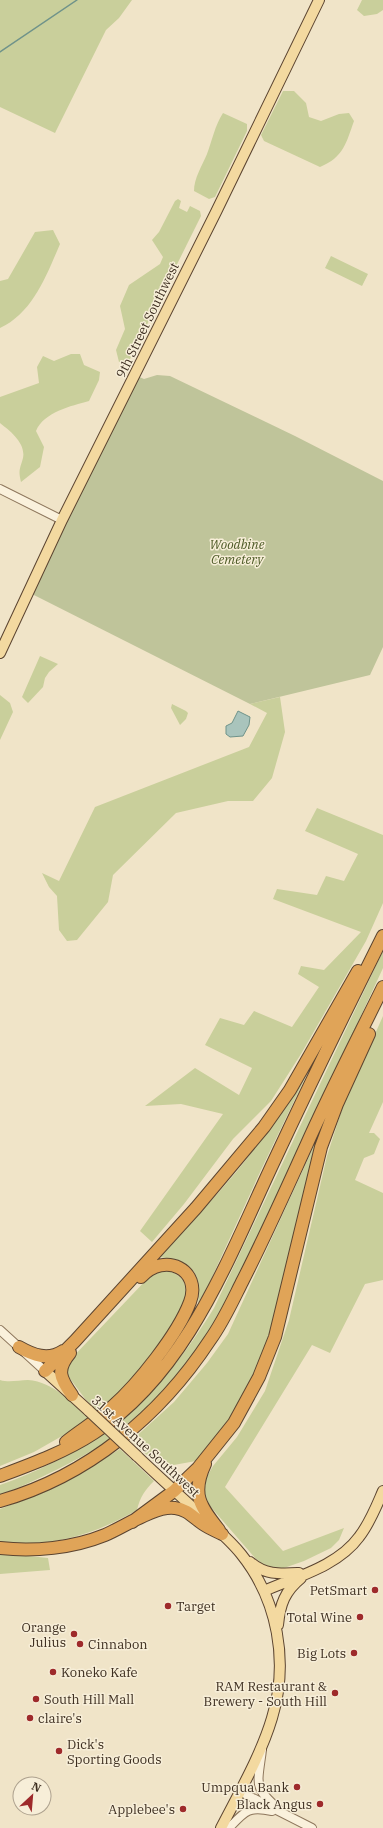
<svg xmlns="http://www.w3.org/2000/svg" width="383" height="1828" font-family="'IBM Plex Serif',serif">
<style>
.green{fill:#c9cf9b}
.cemetery{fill:#bfc49a}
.water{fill:#a9c4bc;stroke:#6f938a}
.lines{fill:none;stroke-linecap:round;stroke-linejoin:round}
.stream{stroke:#6f938a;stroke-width:1.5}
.minor-casing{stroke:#8d765c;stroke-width:10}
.major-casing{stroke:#5b4430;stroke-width:12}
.highway-casing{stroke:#5b4430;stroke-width:14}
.minor{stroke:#faf1dc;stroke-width:8}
.major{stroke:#f3d9a0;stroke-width:10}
.highway{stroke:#e0a458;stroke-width:12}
.major-bridge-casing{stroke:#5b4430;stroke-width:12;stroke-linecap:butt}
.major-bridge{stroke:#f3d9a0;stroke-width:10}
.poi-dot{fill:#9e2a2b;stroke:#f7eed8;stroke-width:1.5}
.labels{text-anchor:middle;stroke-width:3;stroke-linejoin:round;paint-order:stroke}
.street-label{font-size:13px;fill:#3d2e20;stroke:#f7eed8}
.park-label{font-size:13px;font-style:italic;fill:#4d5a26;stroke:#f7eed8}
.poi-label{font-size:13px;fill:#3d2e20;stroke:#f7eed8;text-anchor:end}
</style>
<rect width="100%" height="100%" fill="#f0e4c8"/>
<path class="green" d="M 0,0 L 132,0 L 119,18 L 106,30 L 55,133 L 0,107 Z
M 362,0 L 383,0 L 383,10 L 377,14 L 364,16 L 357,10 Z
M 283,91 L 294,91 L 306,103 L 309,117 L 321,121 L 339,114 L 349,113 L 354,121 C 346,143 344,157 320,167 L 264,141 L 261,135 Z
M 223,113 L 247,124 L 247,131 L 215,197 L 209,199 L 194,191 C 194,178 202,166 207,154 C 212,141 215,125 223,113 Z
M 178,199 L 181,201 L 179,208 L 187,212 L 190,206 L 200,211 L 201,216 L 129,361 L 119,362 L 116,350 L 125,329 L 120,306 L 129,285 L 160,264 L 163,257 L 152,240 L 159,232 L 175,201 Z
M 53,230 L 60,244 C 47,274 33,313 0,328 L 0,281 L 8,279 L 35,232 Z
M 331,256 L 368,274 L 362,286 L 325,268 Z
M 71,354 L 80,354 L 84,365 L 100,372 L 99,380 L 89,401 C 71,406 44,412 36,431 L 44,447 L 40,467 L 21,482 C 18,470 20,469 23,458 C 26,443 10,431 0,423 L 0,397 L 39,383 L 37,367 L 43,356 L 54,361 Z
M 40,656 L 58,664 L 49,672 L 45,678 L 43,687 L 28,703 L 22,697 Z
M 0,695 L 10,703 L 13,712 L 0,740 Z
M 280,697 L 285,732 L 272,778 L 253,801 L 228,801 L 176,813 L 113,875 L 108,902 L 77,940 L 67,941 L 59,930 L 57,896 L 49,887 L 42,873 L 59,881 L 95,807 L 249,747 L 267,713 L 250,704 Z
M 172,704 L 186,711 L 188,713 L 186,719 L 180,725 L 171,708 Z
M 317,808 L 383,835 L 383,903 L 366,941 L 301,1054 L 271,1101 L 233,1139 L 184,1204 L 152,1242 L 140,1231 L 223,1114 L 181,1104 L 145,1106 L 195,1068 L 239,1095 L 252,1068 L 205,1045 L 220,1018 L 244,1025 L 254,1011 L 292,1027 L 319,987 L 298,974 L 301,966 L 324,970 L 361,932 L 273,899 L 277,889 L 317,895 L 326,876 L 344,881 L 358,854 L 305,831 Z
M 383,951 L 383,968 L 246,1265 L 210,1333 L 173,1381 L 140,1414 L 119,1430 L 115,1426 C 157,1390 185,1355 214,1308 Z
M 383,1016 L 383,1102 L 369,1133 L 374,1133 L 380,1139 L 374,1154 L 364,1158 L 355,1180 L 383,1193 L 383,1280 L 365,1284 L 330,1353 L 312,1345 L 225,1487 L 283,1551 L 344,1528 L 339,1540 L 331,1548 L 304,1561 L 284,1568 L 275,1569 L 266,1567 L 256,1559 L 209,1505 L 204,1492 L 205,1480 L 213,1466 L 237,1437 L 265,1391 L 289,1320 L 327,1156 L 343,1106 Z
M 308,1072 L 261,1170 L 207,1288 L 198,1303 C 203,1270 189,1260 158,1257 C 185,1229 212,1201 237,1171 C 262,1140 285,1106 308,1072 Z
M 329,1113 L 263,1357 L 250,1390 L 206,1453 L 196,1461 L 168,1466 L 156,1463 L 131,1441 L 174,1402 L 207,1363 L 228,1334 Z
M 163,1270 C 234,1282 119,1393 99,1412 L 86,1400 L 65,1372 L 70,1360 L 149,1277 L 156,1272 Z
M 0,1380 C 10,1383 18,1380 28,1380 C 54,1382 72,1403 90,1420 L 34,1452 L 0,1466 Z
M 104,1433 L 111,1440 C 75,1461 39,1480 0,1495 L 0,1485 C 37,1472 70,1455 104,1433 Z
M 120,1449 L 154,1481 C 145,1490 140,1497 137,1510 C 93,1535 52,1548 0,1542 L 0,1509 L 54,1488 Z
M 0,1553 L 48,1558 L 50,1570 L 0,1574 Z"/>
<path class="cemetery" d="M 135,375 L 144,379 L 157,375 L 170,376 L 295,436 L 383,481 L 383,647 L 370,675 L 250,704 L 28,592 Z"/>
<path class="water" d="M 238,711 L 250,717 L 249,725 L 243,736 L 230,737 L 226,734 L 226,726 L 232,723 Z"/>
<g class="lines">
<path class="stream" d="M 0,52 L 77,0"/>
<defs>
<path id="minor" d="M 0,489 L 62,520
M 0,1330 L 45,1371
M 262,1750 C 257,1788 253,1787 283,1813
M 239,1791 L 312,1828
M 229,1828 C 245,1811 248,1806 272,1811"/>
<path id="major" d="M 0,653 L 62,520 L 216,212 L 319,0
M 45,1371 L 89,1411
M 137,1456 C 158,1476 179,1495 200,1514 C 214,1527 229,1539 241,1554 C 278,1600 289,1662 272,1718 C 261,1755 239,1793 221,1828
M 250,1562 C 265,1575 279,1574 299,1573
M 264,1591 C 296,1577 338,1566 359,1537 C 370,1523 376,1507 383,1491
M 278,1625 C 280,1604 285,1591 301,1578"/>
<path id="highway" d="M 19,1347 C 33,1355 48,1361 63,1351
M 70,1353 C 56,1370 60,1378 72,1395
M 45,1371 L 75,1341 L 196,1208 L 264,1127 L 290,1090 L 358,971
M 66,1442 C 81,1430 98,1420 112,1407 C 138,1384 178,1334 190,1302 C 202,1270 165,1251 141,1277
M 205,1464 C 191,1494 200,1506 219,1530
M 0,1476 C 32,1464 65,1452 94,1433 C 188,1372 229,1256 275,1159 C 310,1084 346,1010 383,936
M 0,1501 C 88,1476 160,1416 210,1340 C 223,1322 232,1302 242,1282 C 265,1237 285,1192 306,1146 C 330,1092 357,1040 383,987
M 132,1522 L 174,1491 L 198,1468 L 234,1423 L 259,1377 L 275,1337 L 321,1147 L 337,1104 L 369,1034
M 0,1548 C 34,1552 73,1548 105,1535 C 124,1527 156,1505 175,1508 C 187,1509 194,1518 203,1524 C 209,1528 216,1531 222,1534"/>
</defs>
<use href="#minor" class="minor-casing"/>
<use href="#major" class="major-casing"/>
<use href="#highway" class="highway-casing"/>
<use href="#minor" class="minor"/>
<use href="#major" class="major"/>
<use href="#highway" class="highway"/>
<defs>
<path id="major-bridge" d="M 89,1411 L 137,1456"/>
</defs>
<use href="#major-bridge" class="major-bridge-casing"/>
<use href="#major-bridge" class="major-bridge"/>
</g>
<g class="poi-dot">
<circle cx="375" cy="1590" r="4"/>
<circle cx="168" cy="1606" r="4"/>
<circle cx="360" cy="1617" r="4"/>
<circle cx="74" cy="1634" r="4"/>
<circle cx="80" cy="1644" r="4"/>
<circle cx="354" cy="1653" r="4"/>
<circle cx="53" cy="1672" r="4"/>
<circle cx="335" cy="1693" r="4"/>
<circle cx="36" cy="1699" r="4"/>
<circle cx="30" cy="1718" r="4"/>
<circle cx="59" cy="1751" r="4"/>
<circle cx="297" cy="1787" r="4"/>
<circle cx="320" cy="1804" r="4"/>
<circle cx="183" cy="1809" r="4"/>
</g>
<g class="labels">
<g class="street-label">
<text transform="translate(147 320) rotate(-64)" y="5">9th Street Southwest</text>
<text transform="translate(146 1446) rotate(43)" y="5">31st Avenue Southwest</text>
</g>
<g class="park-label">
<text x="237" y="549">Woodbine<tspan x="237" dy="15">Cemetery</tspan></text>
</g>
<g class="poi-label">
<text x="367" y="1595">PetSmart</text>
<text x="176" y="1611" text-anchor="start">Target</text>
<text x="352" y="1622">Total Wine</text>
<text x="66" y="1632">Orange<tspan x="66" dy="15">Julius</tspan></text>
<text x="88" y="1649" text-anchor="start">Cinnabon</text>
<text x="346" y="1658">Big Lots</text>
<text x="61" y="1677" text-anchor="start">Koneko Kafe</text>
<text x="327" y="1691">RAM Restaurant &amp;<tspan x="327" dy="15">Brewery - South Hill</tspan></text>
<text x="44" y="1704" text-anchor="start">South Hill Mall</text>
<text x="38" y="1723" text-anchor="start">claire's</text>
<text x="67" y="1749" text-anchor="start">Dick's<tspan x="67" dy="15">Sporting Goods</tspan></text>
<text x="289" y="1792">Umpqua Bank</text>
<text x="312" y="1809">Black Angus</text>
<text x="175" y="1814">Applebee's</text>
</g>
</g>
<g transform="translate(32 1796) rotate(26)"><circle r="19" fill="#f7eed8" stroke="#ada18e"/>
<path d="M0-3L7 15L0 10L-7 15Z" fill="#9e2a2b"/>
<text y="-6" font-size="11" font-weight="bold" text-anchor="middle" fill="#3d2e20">N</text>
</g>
</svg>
